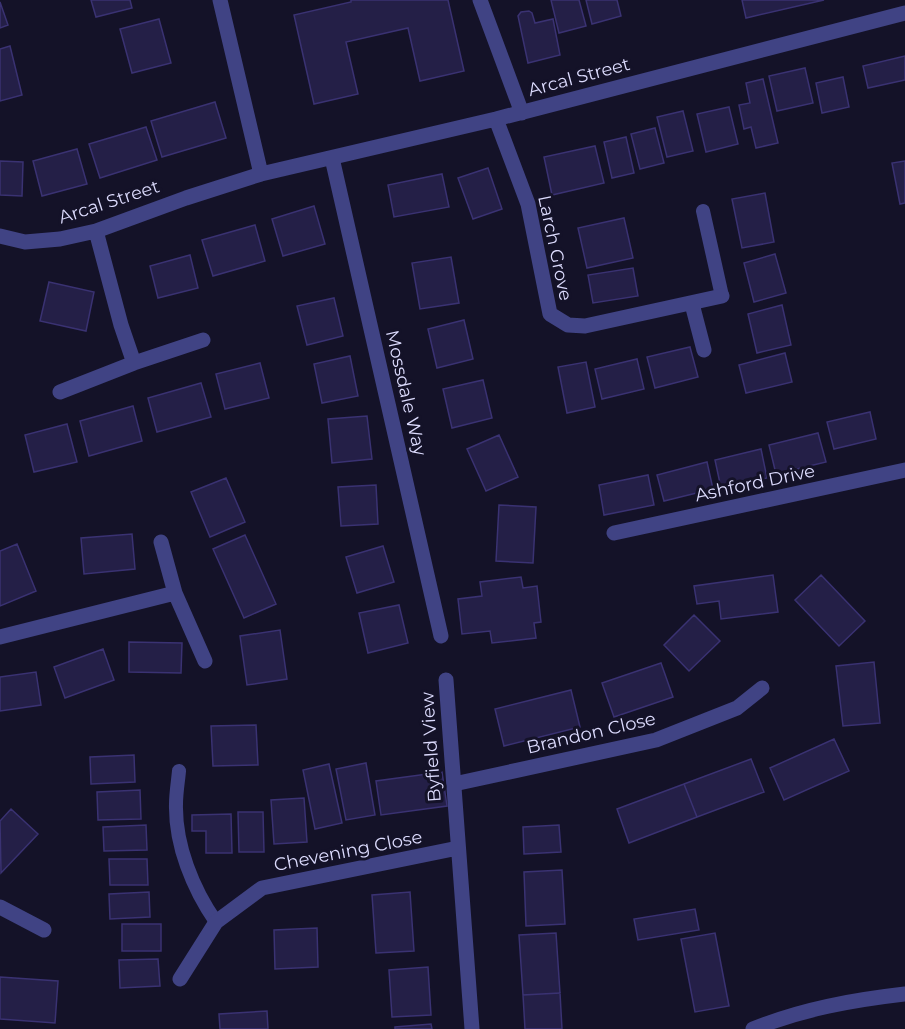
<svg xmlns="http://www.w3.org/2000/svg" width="905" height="1029" font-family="Montserrat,sans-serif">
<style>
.building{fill:#241f47;stroke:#3a3272;stroke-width:1.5}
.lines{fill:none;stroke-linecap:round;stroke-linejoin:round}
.service{stroke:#404384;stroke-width:14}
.minor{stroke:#404384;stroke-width:15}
.labels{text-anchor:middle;stroke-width:6;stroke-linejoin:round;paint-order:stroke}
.street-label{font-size:18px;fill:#dcdbfd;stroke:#141228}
</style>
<rect width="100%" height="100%" fill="#141228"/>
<path class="building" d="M 91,0 L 130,0 L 132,8 L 96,17 Z
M 351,0 L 448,0 L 464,71 L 420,81 L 408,28 L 346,42 L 358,94 L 314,104 L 294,15 L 351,2 Z
M 551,0 L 579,0 L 586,26 L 559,33 Z
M 586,0 L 617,0 L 621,16 L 592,24 Z
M 742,0 L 824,0 L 746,18 Z
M 0,2 L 8,25 L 0,28 Z
M 529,11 L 532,13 L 535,23 L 553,19 L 560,55 L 528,63 L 518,16 L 521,12 Z
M 159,19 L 171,63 L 132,73 L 120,29 Z
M 10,46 L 22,95 L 0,101 L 0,49 Z
M 905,56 L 905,80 L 868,88 L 863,66 Z
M 805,68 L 813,103 L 777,111 L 769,76 Z
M 843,77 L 849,107 L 822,113 L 816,83 Z
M 763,79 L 778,143 L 756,148 L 751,127 L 744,129 L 739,105 L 750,103 L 746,83 Z
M 215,102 L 226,138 L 162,157 L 151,121 Z
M 729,107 L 738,144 L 706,152 L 697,114 Z
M 683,111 L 693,151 L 667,157 L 657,117 Z
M 146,127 L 157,160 L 100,178 L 89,144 Z
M 655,128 L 664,163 L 640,169 L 631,134 Z
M 626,137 L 634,173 L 612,178 L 604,142 Z
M 595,146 L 604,183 L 552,195 L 544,157 Z
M 77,149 L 87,184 L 42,196 L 33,161 Z
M 0,161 L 23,162 L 22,196 L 0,195 Z
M 905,161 L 905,203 L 900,204 L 892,163 Z
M 488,168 L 502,209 L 473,219 L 458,178 Z
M 442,174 L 449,207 L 394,217 L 388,185 Z
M 765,193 L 774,242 L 742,248 L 732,199 Z
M 314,206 L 325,244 L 283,256 L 272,219 Z
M 624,218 L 633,258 L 587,268 L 578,228 Z
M 255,225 L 265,261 L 213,276 L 202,240 Z
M 775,254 L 786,293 L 754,302 L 744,263 Z
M 190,255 L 198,288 L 158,298 L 150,266 Z
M 451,257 L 459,303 L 420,309 L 412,263 Z
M 633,268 L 638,296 L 593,303 L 588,275 Z
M 49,282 L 94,292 L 86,331 L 40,321 Z
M 334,298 L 343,336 L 307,345 L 297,306 Z
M 782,305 L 791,345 L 757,353 L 748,314 Z
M 464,320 L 473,359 L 437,368 L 428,329 Z
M 690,347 L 698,377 L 655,388 L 647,357 Z
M 785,353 L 792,382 L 746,393 L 739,365 Z
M 350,356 L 358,396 L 322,403 L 314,364 Z
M 637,359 L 644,389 L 602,399 L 595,369 Z
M 586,362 L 595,407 L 567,413 L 558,367 Z
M 260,363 L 269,398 L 225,409 L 216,374 Z
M 483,380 L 492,418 L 452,428 L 443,389 Z
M 201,383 L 211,417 L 157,432 L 148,398 Z
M 133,406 L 142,441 L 89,456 L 80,421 Z
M 870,412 L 876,439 L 834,449 L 827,422 Z
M 367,416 L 372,459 L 332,463 L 328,419 Z
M 67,424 L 77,462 L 34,472 L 25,435 Z
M 818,433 L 826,462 L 776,474 L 769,445 Z
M 499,435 L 518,477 L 486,491 L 467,449 Z
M 761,449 L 767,478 L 721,488 L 715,460 Z
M 707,462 L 713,489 L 664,501 L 657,475 Z
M 648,475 L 654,505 L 604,515 L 599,485 Z
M 226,478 L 245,522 L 210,537 L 191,492 Z
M 376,485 L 378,524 L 341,526 L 338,487 Z
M 499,505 L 536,507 L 533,563 L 496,561 Z
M 132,534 L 135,569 L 84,574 L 81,538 Z
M 245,535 L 276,604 L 244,618 L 213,549 Z
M 17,544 L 36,591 L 0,606 L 0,551 Z
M 383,546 L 394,582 L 357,593 L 346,557 Z
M 773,575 L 778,612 L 721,619 L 719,601 L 697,604 L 694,586 Z
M 821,575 L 865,621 L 839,646 L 795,600 Z
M 521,577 L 523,588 L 537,586 L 541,622 L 534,623 L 536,638 L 492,643 L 490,631 L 462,634 L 458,599 L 482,596 L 480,582 Z
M 399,605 L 408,643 L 368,653 L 359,613 Z
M 694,615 L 720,641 L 689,671 L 664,645 Z
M 280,630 L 287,679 L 247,685 L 240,636 Z
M 129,642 L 182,643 L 181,673 L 129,672 Z
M 103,649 L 114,680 L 65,698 L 54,667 Z
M 874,662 L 880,723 L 843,726 L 836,666 Z
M 661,663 L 673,697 L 614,717 L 602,683 Z
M 36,672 L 41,705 L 0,711 L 0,677 Z
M 571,690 L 580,727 L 504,746 L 495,709 Z
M 256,725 L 258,765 L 213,766 L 211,726 Z
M 834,739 L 849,771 L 784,800 L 770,768 Z
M 134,755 L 135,782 L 91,784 L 90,757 Z
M 751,759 L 764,792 L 697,817 L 684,784 Z
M 366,763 L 375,815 L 346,820 L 336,769 Z
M 329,764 L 342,823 L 315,829 L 303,770 Z
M 442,772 L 447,806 L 381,815 L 376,781 Z
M 684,784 L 697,817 L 629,843 L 617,809 Z
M 140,790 L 141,819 L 98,820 L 97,792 Z
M 304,798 L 307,842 L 274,844 L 271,800 Z
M 11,809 L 38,834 L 1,873 L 0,821 Z
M 238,812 L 263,812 L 264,852 L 239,852 Z
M 231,814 L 232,853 L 206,853 L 206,831 L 192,831 L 192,815 Z
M 146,825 L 147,850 L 104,851 L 103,827 Z
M 559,825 L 561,852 L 524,854 L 523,827 Z
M 109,859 L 147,859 L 148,885 L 110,885 Z
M 562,870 L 565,924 L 526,926 L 524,872 Z
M 149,892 L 150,917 L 110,919 L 109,894 Z
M 410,892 L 414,951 L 376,953 L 372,895 Z
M 695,909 L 699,930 L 638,940 L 634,919 Z
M 122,924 L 161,924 L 161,951 L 122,951 Z
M 317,928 L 318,967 L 275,969 L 274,930 Z
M 556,933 L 560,993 L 523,995 L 519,935 Z
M 715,933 L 729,1006 L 695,1012 L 681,939 Z
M 158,959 L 160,986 L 120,988 L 119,960 Z
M 428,967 L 431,1015 L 392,1017 L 389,970 Z
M 0,977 L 58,981 L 55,1023 L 0,1019 Z
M 560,993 L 562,1029 L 525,1029 L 523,995 Z
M 267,1011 L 268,1029 L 220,1029 L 219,1014 Z
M 431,1024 L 432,1029 L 395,1029 L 395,1027 Z"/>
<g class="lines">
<path class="service" d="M 703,211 L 722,296
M 179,771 C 178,782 176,793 176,804 C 175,845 193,889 216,922"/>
<path class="minor" d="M 220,0 L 261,174
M 480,0 L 522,113
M 496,119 L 528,204 L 550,314 L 568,325 L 585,326 L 722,296
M 332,158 L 441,636
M 96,231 L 121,325 L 134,363
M 0,236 L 25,242 L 60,239 L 96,231 L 186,198 L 261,174 L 496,119 L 905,13
M 692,304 L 704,350
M 60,392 L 134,363 L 203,340
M 614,533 L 905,470
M 161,542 L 175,593 L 205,661
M 0,637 L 175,593
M 446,680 L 472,1029
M 454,784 L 656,740 L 737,708 L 762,688
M 0,907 L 44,930
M 180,979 L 216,922 L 262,888 L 458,848
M 753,1029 C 802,1009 853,1000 905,994"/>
</g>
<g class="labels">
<g class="street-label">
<text transform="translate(579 77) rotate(-15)" y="6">Arcal Street</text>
<text transform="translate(109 202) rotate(-18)" y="6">Arcal Street</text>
<text transform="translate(555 248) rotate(78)" y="6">Larch Grove</text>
<text transform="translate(406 393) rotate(77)" y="6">Mossdale Way</text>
<text transform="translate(755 483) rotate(-12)" y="6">Ashford Drive</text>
<text transform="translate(591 733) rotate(-13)" y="6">Brandon Close</text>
<text transform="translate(431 747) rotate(-94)" y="6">Byfield View</text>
<text transform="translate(348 851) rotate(-11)" y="6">Chevening Close</text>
</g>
</g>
</svg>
